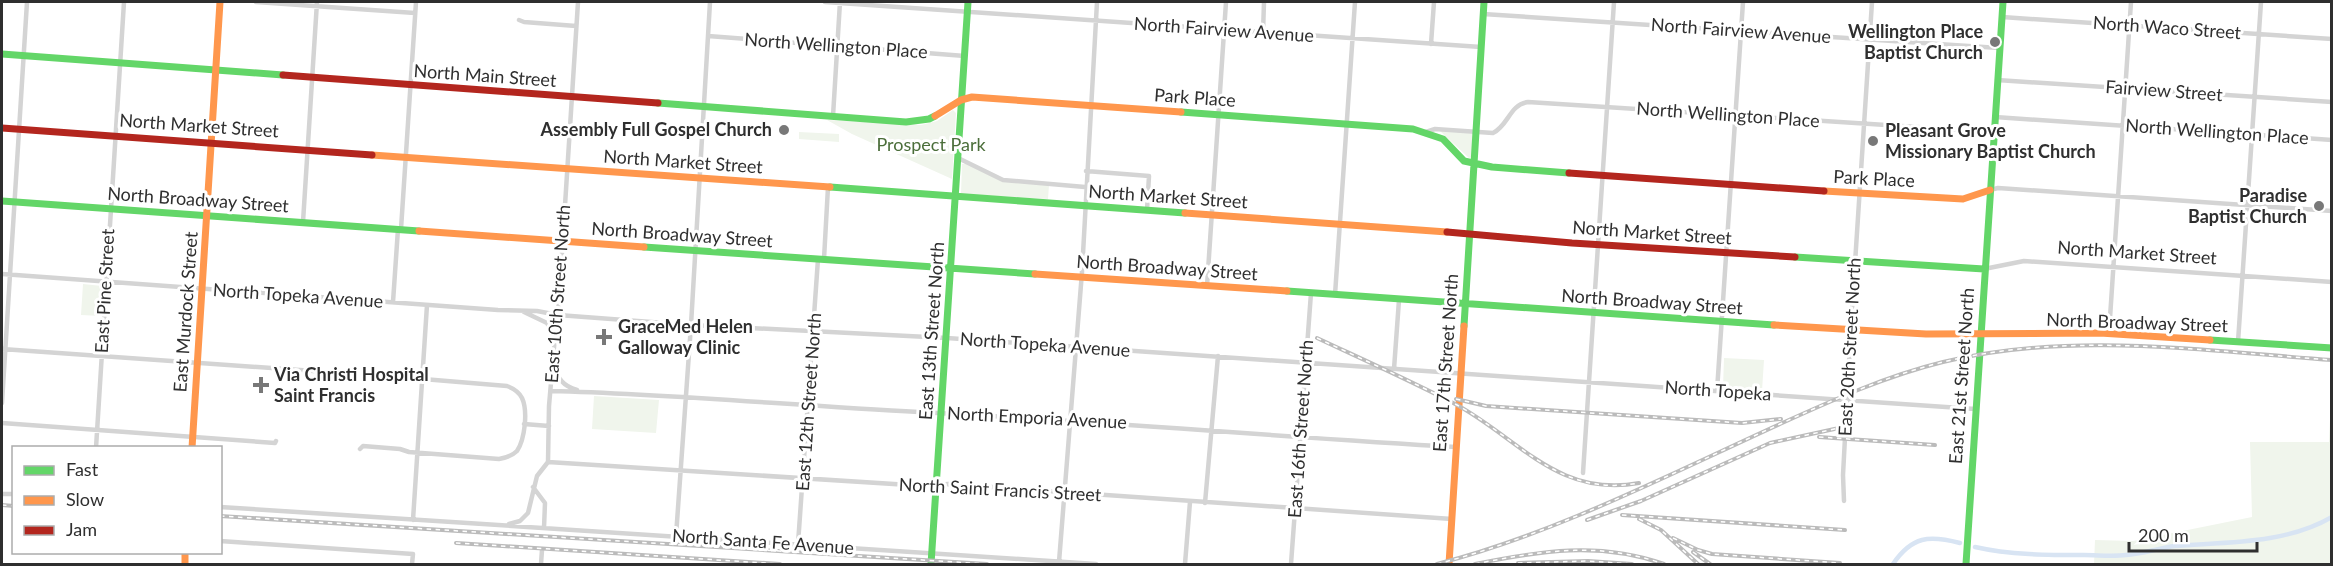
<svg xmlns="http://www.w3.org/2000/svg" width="2333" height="566" font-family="Lato,sans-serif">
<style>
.green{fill:#f0f5ec}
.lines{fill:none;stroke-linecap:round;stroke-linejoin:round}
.canal{stroke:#d8e4f3;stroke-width:4.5}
.street{stroke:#d4d4d4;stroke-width:4.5}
.fast{stroke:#63d668;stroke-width:7}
.slow{stroke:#ff974d;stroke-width:7}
.jam{stroke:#b3261e;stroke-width:7}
.rail-casing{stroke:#bbb;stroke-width:4}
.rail{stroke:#fff;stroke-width:1.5;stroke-dasharray:4.5;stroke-linecap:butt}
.poi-dot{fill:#787878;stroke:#fff;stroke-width:2}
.labels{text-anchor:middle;stroke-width:6;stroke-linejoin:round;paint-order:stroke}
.street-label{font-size:18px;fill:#2f2f2f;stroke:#fff}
.poi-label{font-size:18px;font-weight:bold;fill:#2f2f2f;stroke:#fff;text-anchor:end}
.park-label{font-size:18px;fill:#4b6e3a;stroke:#fff}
</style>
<rect width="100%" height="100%" fill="#fff"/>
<path class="green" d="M 953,110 L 956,113 L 952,179 L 852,134 L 827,120 L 921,125 L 937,121 Z
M 1440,131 L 1473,133 L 1472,157 L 1469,158 Z
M 799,132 L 839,134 L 839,142 L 799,139 Z
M 962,164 L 966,164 L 1003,181 L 1049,185 L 1048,199 L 961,194 Z
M 83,284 L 102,286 L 101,316 L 81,315 Z
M 1724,358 L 1764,360 L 1762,391 L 1723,388 Z
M 594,396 L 659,400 L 656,433 L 592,429 Z
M 2331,398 L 2331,564 L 2094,564 L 2095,540 L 2133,541 L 2252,517 L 2250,442 L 2329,442 Z"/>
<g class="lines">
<path class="canal" d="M 1975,547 C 2010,555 2048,555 2084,555 C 2098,555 2112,557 2126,555 C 2142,554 2159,548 2175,546 C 2227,542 2286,544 2332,517
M 1893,564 C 1912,536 1929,535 1960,543"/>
<path class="street" d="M 256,2 L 415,13
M 825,2 L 1481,47
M 1483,14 L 1999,48
M 2002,17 L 2332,39
M 519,20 L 524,22 L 576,26
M 1263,33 L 1264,2
M 708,36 L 965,56
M 1431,44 L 1434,2
M 1997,80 L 2332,102
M 833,116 L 840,2
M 1995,117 L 2332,140
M 1426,132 L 1435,129 L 1493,133 C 1509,125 1509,105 1528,102 L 1994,132
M 958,158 L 1003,180 L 1085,187
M 1086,171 L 1149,176 L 1147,210
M 1990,190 L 1998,188 L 2332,211
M 303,222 L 317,2
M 401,229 L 416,2
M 824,259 L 828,187
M 1984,269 L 2024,261 L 2332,282
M 2,274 L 498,310 L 537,311 L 558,315 L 691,325 L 947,338 L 1975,409
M 1207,286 L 1226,2
M 1335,295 L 1355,2
M 393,302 L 398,229
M 552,328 L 558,315 L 578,2
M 2109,333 L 2131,2
M 2238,342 L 2261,2
M 2,349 L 314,371
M 554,365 C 558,379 563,386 577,390
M 1394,369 L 1399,300
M 551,391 C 674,394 796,406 919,412 C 1098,421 1277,437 1456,447
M 1717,391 L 1743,2
M 2,403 L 27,2
M 2,423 L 275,443 L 276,441
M 524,424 L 549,426
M 96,448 L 124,2
M 360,449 L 363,446 L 400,449 L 409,452 L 499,459 C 505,458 512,456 517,451 C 525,439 528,411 522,398 C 519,392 512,388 507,386 L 375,375
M 548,462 L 925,486 L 948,484 L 1452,519
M 1583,473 L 1614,2
M 533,487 L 545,503 L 544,528
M 2,494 L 14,494
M 1844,501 L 1843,475 L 1851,325 L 1872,2
M 1205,503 L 1218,356
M 220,507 L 1096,564
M 413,520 L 427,305
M 509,524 L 520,521 L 528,513 L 537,476 L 548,462 L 549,406 L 555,336 L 547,323 L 524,312
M 676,536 L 691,325 L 710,2
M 220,541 L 413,554 L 412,564
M 798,544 L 818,259
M 1059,562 L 1082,272 L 1097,2
M 541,564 L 542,550
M 1185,564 L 1190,502
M 1291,564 L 1311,293"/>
<path class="fast" d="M 2,54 L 283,75
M 658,103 L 906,122 L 929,119 L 935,116
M 1181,112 L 1413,129 L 1443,139 L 1464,161 L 1492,167 L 1569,173
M 830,187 L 1185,213
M 2,201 L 419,231
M 644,247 L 1035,274
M 1795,257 L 1984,269
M 1287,291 L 1774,325
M 1464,326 L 1484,2
M 2210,340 L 2332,348
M 931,564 L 968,2
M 1966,564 L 2003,2"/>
<path class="slow" d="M 935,116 L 961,100 L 972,97 L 1181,112
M 372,155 L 830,187
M 1824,191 L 1963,199 L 1990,190
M 1185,213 L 1447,232
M 419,231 L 644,247
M 1035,274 L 1287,291
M 1774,325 L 1926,334 L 2100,333 L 2210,340
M 192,448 L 220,2
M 185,552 L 185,564
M 1449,564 L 1464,326"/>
<path class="jam" d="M 283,75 L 658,103
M 2,128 L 372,155
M 1569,173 L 1824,191
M 1447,232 L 1572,243 L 1795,257"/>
<defs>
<path id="rail" d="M 1317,338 C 1364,360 1411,381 1457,405 C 1519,439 1559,498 1639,483
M 1456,399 L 1486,406 L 1742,423 L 1781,419
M 1819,437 L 1935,445
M 2,505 L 14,506
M 1622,515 L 1845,530
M 220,516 L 987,564
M 1639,519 L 1661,530 L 1698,564
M 1587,520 L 1641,501 L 1770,443 L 1839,428
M 1673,538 L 1698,550 L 1712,554 L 1840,563
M 456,543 L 780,564
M 1693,552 L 1710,564
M 1518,563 L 1588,561 L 1632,564
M 1437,564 C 1554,534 1670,474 1780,424 C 1833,400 1886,376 1943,362 C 2070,331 2203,351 2332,360
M 1475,564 C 1541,551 1598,541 1664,564"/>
</defs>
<use href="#rail" class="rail-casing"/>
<use href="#rail" class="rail"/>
</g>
<g class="poi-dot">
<circle cx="1995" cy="42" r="6"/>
<circle cx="784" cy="130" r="6"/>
<circle cx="1873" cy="141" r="6"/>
<circle cx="2319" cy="206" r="6"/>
<path d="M601 328h6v6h6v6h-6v6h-6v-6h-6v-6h6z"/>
<path d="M258 376h6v6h6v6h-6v6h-6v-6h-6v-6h6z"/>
</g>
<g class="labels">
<g class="street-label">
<text transform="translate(2167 28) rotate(4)" y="6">North Waco Street</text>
<text transform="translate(1224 30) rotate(4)" y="6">North Fairview Avenue</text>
<text transform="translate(1741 31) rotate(4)" y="6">North Fairview Avenue</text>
<text transform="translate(836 46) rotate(4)" y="6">North Wellington Place</text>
<text transform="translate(485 76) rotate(4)" y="6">North Main Street</text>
<text transform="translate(2164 91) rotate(4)" y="6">Fairview Street</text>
<text transform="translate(1195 98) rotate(4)" y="6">Park Place</text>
<text transform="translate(1728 115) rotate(4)" y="6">North Wellington Place</text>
<text transform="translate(199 126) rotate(4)" y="6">North Market Street</text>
<text transform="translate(2217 132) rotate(4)" y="6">North Wellington Place</text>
<text transform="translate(683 162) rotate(4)" y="6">North Market Street</text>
<text transform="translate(1874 179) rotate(3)" y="6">Park Place</text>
<text transform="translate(1168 197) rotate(4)" y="6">North Market Street</text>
<text transform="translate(198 200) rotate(4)" y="6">North Broadway Street</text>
<text transform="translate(1652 233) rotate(4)" y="6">North Market Street</text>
<text transform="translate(682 235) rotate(4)" y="6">North Broadway Street</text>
<text transform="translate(2137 253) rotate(4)" y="6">North Market Street</text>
<text transform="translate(1167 268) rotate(4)" y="6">North Broadway Street</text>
<text transform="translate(105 291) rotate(-87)" y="6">East Pine Street</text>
<text transform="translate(558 294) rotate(-86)" y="6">East 10th Street North</text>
<text transform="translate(298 296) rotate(4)" y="6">North Topeka Avenue</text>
<text transform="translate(1652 302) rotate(4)" y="6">North Broadway Street</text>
<text transform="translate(186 312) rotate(-86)" y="6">East Murdock Street</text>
<text transform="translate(2137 323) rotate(2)" y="6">North Broadway Street</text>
<text transform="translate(932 331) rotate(-86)" y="6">East 13th Street North</text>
<text transform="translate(1045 345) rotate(4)" y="6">North Topeka Avenue</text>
<text transform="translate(1850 347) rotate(-87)" y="6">East 20th Street North</text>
<text transform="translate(1446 363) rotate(-86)" y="6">East 17th Street North</text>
<text transform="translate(1962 376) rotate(-86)" y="6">East 21st Street North</text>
<text transform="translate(1718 391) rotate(4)" y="6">North Topeka</text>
<text transform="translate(809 402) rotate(-86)" y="6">East 12th Street North</text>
<text transform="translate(1037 418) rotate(3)" y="6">North Emporia Avenue</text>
<text transform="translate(1301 429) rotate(-86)" y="6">East 16th Street North</text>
<text transform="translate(1000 490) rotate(3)" y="6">North Saint Francis Street</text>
<text transform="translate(763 542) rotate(4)" y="6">North Santa Fe Avenue</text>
</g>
<g class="poi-label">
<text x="1983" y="38">Wellington Place<tspan x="1983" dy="21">Baptist Church</tspan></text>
<text x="772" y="136">Assembly Full Gospel Church</text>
<text x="1885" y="137" text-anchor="start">Pleasant Grove<tspan x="1885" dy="21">Missionary Baptist Church</tspan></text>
<text x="2307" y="202">Paradise<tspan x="2307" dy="21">Baptist Church</tspan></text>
<text x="618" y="333" text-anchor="start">GraceMed Helen<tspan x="618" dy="21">Galloway Clinic</tspan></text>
<text x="274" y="381" text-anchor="start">Via Christi Hospital<tspan x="274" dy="21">Saint Francis</tspan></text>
</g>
<g class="park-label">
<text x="931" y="151">Prospect Park</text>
</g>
</g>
<rect width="2333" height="566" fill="none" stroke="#2f2f2f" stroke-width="6"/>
<rect x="12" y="446" width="210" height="108" fill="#ffffff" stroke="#acacac" stroke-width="1.5"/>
<rect x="24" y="466" width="30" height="9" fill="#63d668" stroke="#acacac" stroke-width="1.5"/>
<text x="66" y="476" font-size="18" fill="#2f2f2f">Fast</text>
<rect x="24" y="496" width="30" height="9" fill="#ff974d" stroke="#acacac" stroke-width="1.5"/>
<text x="66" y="506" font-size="18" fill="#2f2f2f">Slow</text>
<rect x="24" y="526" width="30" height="9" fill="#b3261e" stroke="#acacac" stroke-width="1.5"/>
<text x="66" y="536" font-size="18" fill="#2f2f2f">Jam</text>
<path d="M2129 542v9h128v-9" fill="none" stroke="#2f2f2f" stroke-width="3"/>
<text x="2138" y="542" font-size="18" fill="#2f2f2f" stroke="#ffffff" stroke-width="4.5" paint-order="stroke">200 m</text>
</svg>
